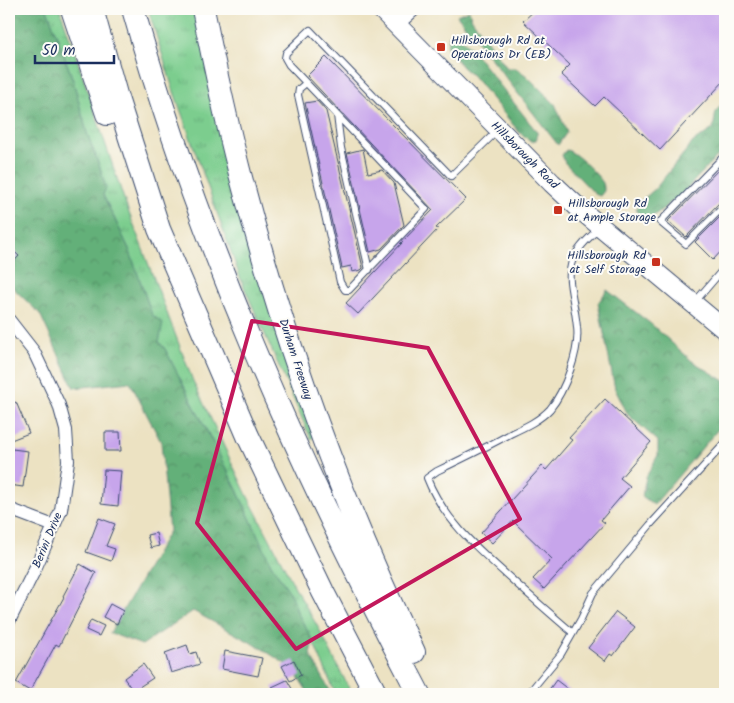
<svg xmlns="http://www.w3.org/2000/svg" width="734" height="703" font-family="Kalam,sans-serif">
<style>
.grass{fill:url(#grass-tufts);stroke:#4b7e76}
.forest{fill:url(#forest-crowns);stroke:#40706c}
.building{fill:#c7a5eb}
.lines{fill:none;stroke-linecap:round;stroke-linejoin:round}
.lane-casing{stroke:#3a4a6d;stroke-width:8}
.street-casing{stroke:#3a4a6d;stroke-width:14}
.primary-casing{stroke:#3a4a6d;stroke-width:21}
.highway-casing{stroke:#3a4a6d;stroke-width:24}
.lane{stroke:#fff;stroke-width:6}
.street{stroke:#fff;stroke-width:12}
.primary{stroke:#fff;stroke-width:19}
.highway{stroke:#fff;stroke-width:22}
.marked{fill:none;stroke:#c2185b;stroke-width:4;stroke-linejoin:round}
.poi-dot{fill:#c8321e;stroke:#fdfcf7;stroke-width:2}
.labels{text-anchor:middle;stroke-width:4;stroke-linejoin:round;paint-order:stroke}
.poi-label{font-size:12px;fill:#1b2f5e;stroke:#fdfcf7;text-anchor:start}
.street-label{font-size:12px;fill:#1b2f5e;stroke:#fdfcf7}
</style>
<defs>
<pattern id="grass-tufts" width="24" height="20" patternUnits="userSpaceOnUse" patternTransform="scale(1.25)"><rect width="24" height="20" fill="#7bcd8e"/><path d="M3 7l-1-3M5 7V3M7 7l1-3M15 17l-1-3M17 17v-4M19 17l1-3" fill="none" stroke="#6ab07d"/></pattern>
<pattern id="forest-crowns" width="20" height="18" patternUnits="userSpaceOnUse" patternTransform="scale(1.25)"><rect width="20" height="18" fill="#64b079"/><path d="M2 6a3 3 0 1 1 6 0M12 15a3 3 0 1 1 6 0" fill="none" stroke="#529066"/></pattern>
</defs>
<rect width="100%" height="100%" fill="#fdfcf7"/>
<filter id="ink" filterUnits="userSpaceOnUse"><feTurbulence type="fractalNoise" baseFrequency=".02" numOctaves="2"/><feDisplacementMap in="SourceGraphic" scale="10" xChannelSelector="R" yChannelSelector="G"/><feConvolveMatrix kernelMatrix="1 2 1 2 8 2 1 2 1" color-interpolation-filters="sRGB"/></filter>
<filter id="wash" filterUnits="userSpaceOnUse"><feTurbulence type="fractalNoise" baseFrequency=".0096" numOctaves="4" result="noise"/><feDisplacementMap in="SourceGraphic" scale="20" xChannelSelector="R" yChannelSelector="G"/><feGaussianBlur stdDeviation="1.12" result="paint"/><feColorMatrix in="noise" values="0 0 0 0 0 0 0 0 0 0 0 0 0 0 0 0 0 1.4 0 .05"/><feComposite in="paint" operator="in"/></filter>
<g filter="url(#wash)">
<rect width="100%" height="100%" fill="#ece2c2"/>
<path class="grass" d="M 47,9 L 60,9 L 126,205 L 193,381 L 247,495 L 297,591 L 319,629 L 352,694 L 337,694 L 333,688 L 313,641 L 297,612 L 292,596 L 271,564 L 237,490 L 165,349 L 159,342 L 162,323 L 152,315 L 129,249 L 103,195 L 100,168 L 87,134 L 73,80 Z
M 148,9 L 195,9 L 315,436 L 311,439 L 241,280 L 173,89 Z"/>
<path class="forest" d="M 9,9 L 47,9 L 73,80 L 87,133 L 100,168 L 106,188 L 103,195 L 129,249 L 152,315 L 163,323 L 159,342 L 165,349 L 237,490 L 271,564 L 292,596 L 297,612 L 313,641 L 310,654 L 332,694 L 309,694 L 293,669 L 261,648 L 193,611 L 142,645 L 110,633 L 169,531 L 161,442 L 130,382 L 74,388 L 40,314 L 9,284 Z
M 469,10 L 472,19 L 507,68 L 516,68 L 527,76 L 555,104 L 567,132 L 558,145 L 457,15 Z
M 449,35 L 457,36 L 469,46 L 537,132 L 537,139 L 532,142 L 519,132 L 476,79 L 462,67 L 447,47 Z
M 725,101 L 725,148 L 681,195 L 648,220 L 640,215 L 636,209 L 642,200 L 655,189 L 693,142 L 713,129 L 716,111 Z
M 566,150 C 575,151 598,175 603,183 C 604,185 604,189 604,191 L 600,196 L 595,194 L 565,163 L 562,155 Z
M 607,290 L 651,324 L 692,361 L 725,381 L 725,421 L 654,505 L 642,496 L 646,477 L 658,455 L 658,441 L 628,415 L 615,389 L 598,303 Z"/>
<g id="blocks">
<path class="building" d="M 536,9 L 725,9 L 725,80 L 660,150 L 604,97 L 595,106 L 561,74 L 570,65 L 523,21 Z
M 326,57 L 466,199 L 436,228 L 438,229 L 358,314 L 346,303 L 402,243 L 400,244 L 433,210 L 307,76 Z
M 317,101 L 326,111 L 360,255 L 363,268 L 361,270 L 352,272 L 351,266 L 342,268 L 305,103 Z
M 363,149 L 368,173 L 382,170 L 394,183 L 404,225 L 381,249 L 370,252 L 347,153 Z
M 725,163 L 725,200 L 721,201 L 686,237 L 668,221 Z
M 725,212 L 725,247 L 713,260 L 695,242 Z
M 9,247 L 19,256 L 9,267 Z
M 605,399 L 651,442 L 620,478 L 630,486 L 601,520 L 605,523 L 544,589 L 533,579 L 552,559 L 513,521 L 492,543 L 481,533 L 542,466 L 546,470 L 572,440 L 569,438 Z
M 16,402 L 29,433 L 11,440 L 9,434 L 9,405 Z
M 105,432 L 120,432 L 121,451 L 105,451 Z
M 12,449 L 28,451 L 23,487 L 9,485 L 9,469 Z
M 104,470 L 121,471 L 118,506 L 101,504 Z
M 99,518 L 115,524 L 106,546 L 115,549 L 111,561 L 86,552 Z
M 156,533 L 159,546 L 151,548 L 147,535 Z
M 80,564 L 96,573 L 59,646 L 56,644 L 30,691 L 16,683 L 64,597 L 63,596 Z
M 110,604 L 123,611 L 117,624 L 103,617 Z
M 616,612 L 635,627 L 613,656 L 610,654 L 605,661 L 588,648 Z
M 91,620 L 104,626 L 99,636 L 86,630 Z
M 187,645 L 190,654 L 196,652 L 200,664 L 171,673 L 165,653 Z
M 225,651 L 262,658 L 258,676 L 222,669 Z
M 294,660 L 301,675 L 290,681 L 282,666 Z
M 143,664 L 153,678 L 133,691 L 124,678 Z
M 287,680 L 295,694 L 276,694 L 272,687 Z
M 556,680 L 574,694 L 546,694 Z"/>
</g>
</g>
<g filter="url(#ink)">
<use href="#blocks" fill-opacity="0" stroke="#3a4a6d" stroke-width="1"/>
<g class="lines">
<defs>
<path id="lane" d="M 306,83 L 299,89 L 298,95 L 340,282 L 345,290 L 349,290 L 426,209 L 337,115
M 725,155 L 660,222 L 686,244 L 725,205
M 369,270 L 341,148 L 337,115 L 289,65 L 285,58 L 286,53 L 310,30 L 451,176 L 498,130
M 694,303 L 725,267
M 573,633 C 554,617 536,601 518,585 C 484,554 444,522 427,478 L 437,471 C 462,459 487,447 512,433 C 525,427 540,420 550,409 C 565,391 580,350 577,327 C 572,278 555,265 600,228
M 528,694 L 561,654 L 581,619 L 593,593 L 650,525 L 725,443"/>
<path id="street" d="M 397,25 L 415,9
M 9,320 L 34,352 L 59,405 L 66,430 L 68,461 L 61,510 L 35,569 L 9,621
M 9,509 L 54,526"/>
<path id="primary" d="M 381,9 L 552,183 L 582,211 L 725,330"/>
<path id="highway" d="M 72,9 L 107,114
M 92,9 L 117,98 L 159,229 L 248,436 L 323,592 L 376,694
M 133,9 C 201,248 303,474 419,694
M 203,9 C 214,64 226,120 240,174 C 283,338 340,500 414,652"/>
</defs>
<use href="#lane" class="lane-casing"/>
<use href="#street" class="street-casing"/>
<use href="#primary" class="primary-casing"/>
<use href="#highway" class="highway-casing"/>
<use href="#lane" class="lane"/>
<use href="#street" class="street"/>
<use href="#primary" class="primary"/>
<use href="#highway" class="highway"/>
</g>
</g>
<path class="marked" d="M 252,321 L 428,348 L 520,519 L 296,649 L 197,523 Z"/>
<g class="poi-dot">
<rect x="436" y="42" width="10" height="10" rx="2.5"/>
<rect x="553" y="205" width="10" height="10" rx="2.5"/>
<rect x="651" y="257" width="10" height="10" rx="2.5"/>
</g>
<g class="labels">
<g class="poi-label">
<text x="451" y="44">Hillsborough Rd at<tspan x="451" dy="14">Operations Dr (EB)</tspan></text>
<text x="568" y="207">Hillsborough Rd<tspan x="568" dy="14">at Ample Storage</tspan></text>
<text x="646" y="259" text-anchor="end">Hillsborough Rd<tspan x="646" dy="14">at Self Storage</tspan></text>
</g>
<g class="street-label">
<text transform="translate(525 155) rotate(45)" y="4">Hillsborough Road</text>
<text transform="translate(296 359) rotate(72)" y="4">Durham Freeway</text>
<text transform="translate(47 540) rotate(-67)" y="4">Berini Drive</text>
</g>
</g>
<rect width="734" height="703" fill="none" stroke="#fdfcf7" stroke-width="30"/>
<path d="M35 55v8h79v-8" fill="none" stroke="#1b2f5e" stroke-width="2.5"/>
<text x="42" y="55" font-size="15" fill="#1b2f5e" stroke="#fdfcf7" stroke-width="4" paint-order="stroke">50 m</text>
</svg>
